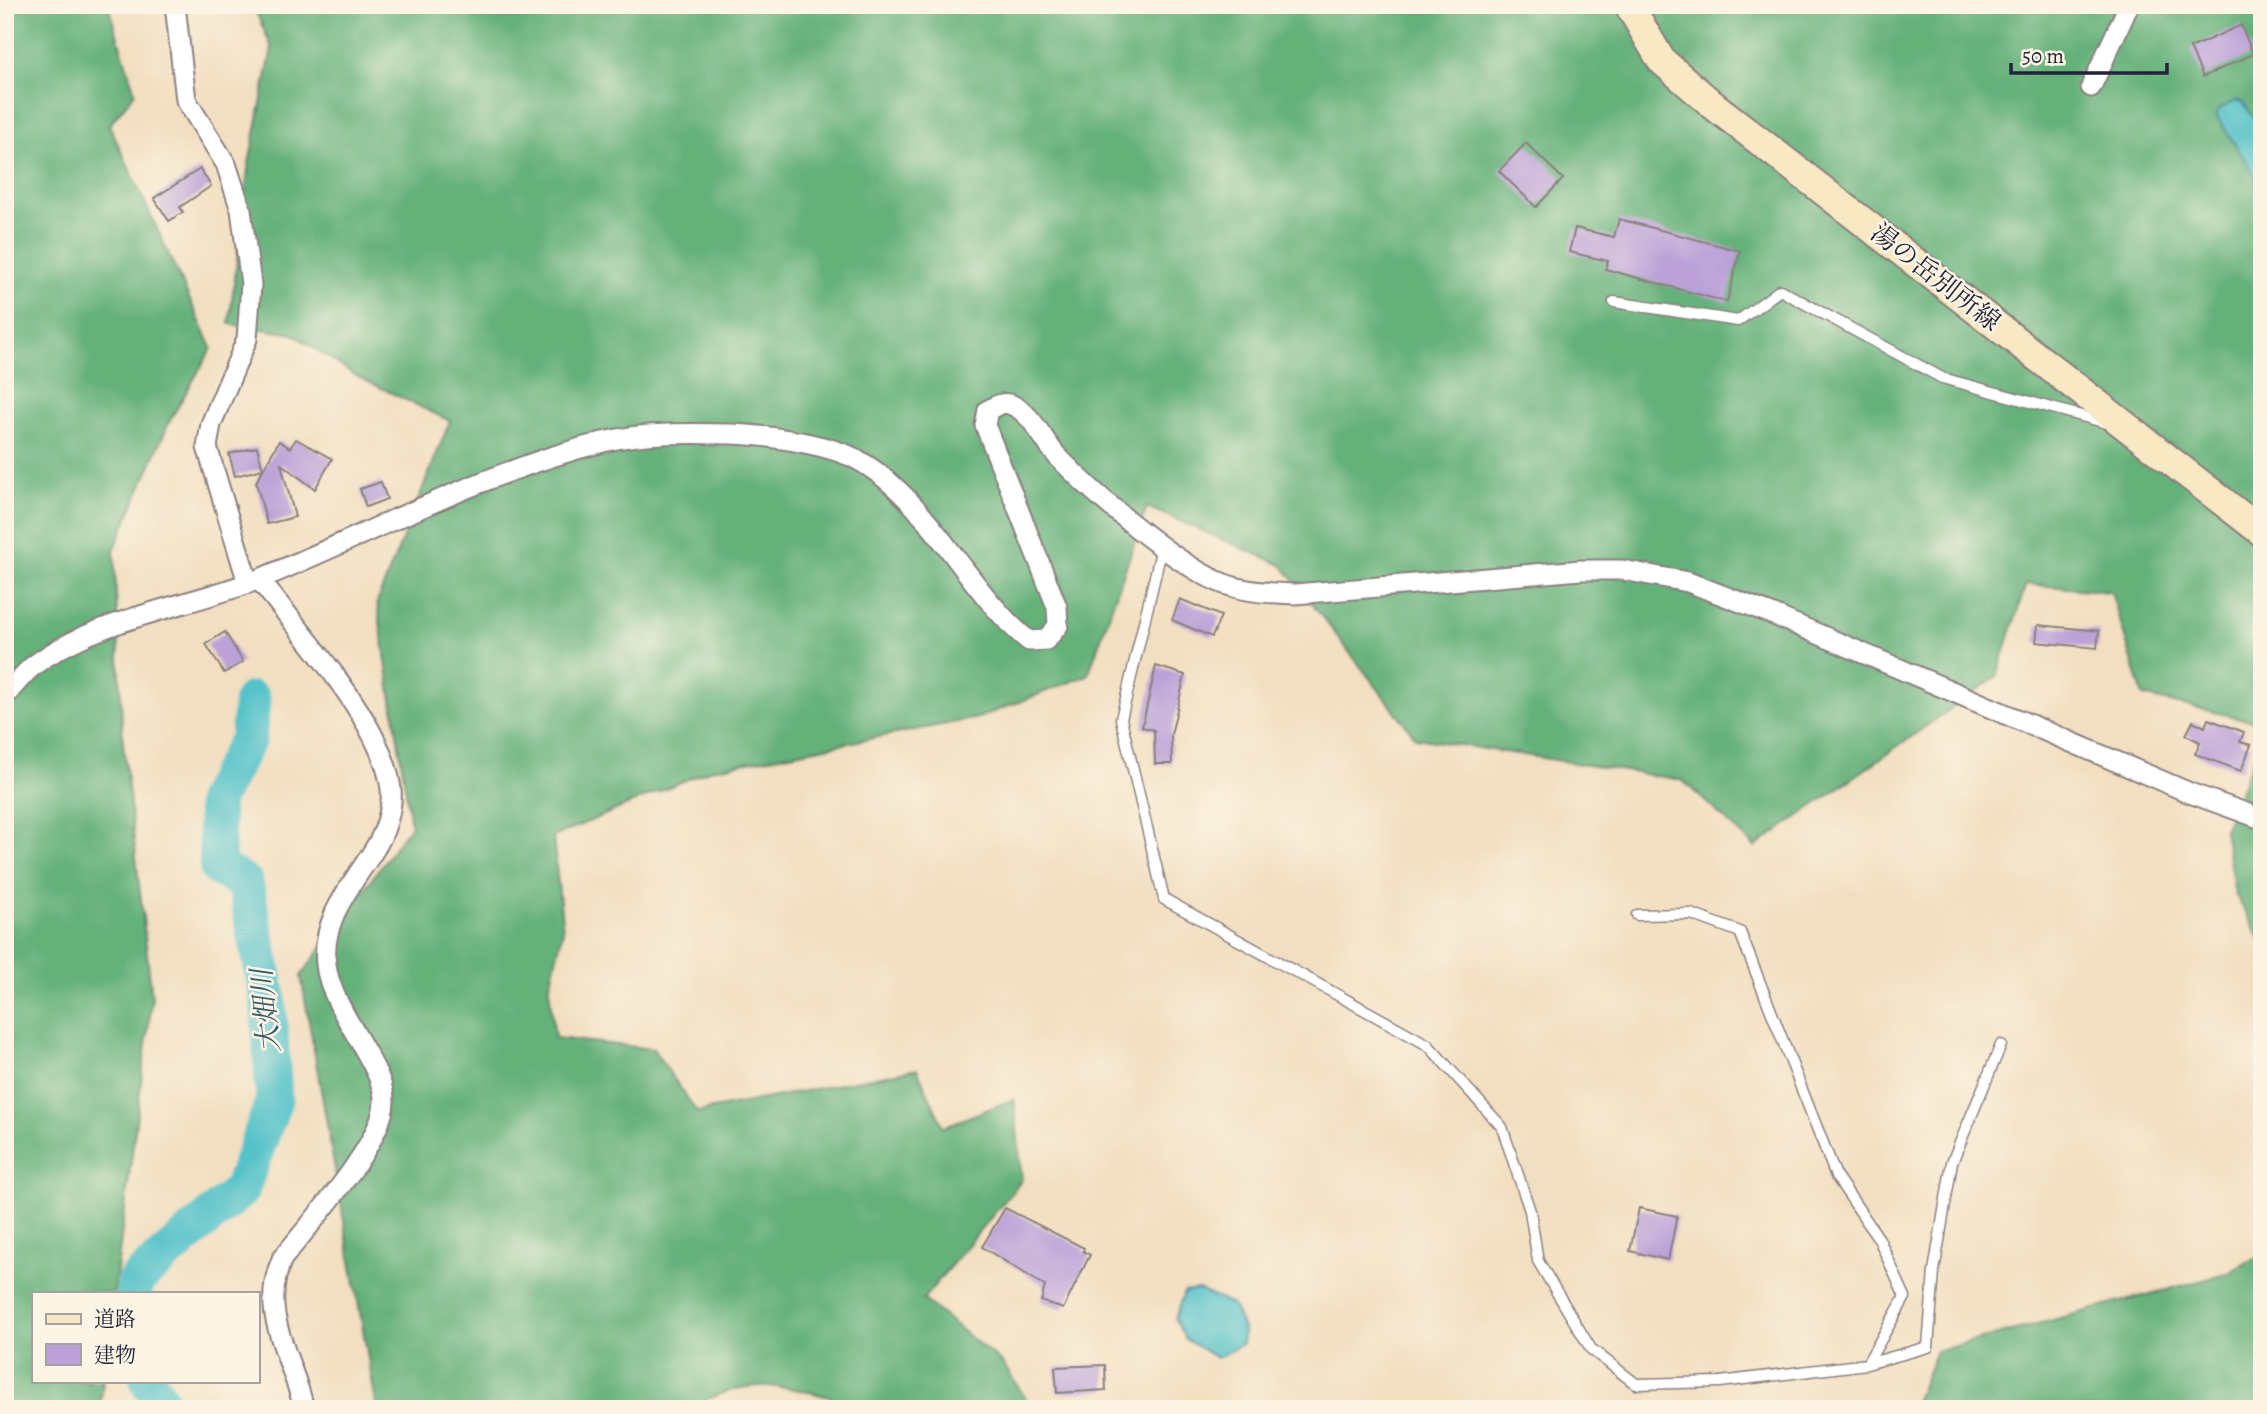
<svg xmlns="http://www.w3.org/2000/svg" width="2267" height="1414" font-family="Alegreya,'Noto Serif JP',serif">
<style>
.forest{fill:#65b17a;stroke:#446a5a;stroke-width:2}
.water{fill:#54c2c9;stroke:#3b7282;stroke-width:2}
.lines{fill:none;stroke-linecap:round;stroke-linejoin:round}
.river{stroke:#54c2c9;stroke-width:37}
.building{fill:#bba1d8}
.service-casing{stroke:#8a807e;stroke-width:13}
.minor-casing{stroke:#8a807e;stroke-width:23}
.secondary-casing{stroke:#8a807e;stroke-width:32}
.service{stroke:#fff;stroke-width:10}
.minor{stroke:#fff;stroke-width:19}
.secondary{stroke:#f8e8c3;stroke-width:28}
.labels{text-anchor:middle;stroke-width:5;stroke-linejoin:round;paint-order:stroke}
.street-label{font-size:26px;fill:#22223b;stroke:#fcf5e5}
.water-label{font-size:28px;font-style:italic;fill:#345a6d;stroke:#fcf5e5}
</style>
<rect width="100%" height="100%" fill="#fcf5e5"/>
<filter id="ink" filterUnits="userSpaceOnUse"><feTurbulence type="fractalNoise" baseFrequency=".0143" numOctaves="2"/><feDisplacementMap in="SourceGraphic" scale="14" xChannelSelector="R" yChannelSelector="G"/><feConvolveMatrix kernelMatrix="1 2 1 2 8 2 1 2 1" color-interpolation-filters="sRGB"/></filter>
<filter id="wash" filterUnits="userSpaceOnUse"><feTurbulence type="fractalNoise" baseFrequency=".00686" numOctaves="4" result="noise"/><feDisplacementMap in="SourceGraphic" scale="28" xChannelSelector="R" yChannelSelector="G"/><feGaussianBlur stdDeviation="1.57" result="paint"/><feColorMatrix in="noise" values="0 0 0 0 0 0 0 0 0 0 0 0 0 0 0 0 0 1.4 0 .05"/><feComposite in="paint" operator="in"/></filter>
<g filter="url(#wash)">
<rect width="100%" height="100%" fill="#f2dec0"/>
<path class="forest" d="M 5,5 L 108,5 L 135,93 L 109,125 L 212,348 L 169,422 L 114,550 L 123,743 L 152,998 L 114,1293 L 33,1293 L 33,1381 L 103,1381 L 100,1409 L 5,1409 Z
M 253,5 L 2262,5 L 2262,723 L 2143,696 L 2111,592 L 2026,584 L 1997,676 L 1755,847 L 1682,780 L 1416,738 L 1282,565 L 1147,507 L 1088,675 L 978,718 L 711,769 L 553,837 L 563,931 L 549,989 L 555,1038 L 653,1049 L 697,1112 L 917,1069 L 943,1127 L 1014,1099 L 1022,1180 L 923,1299 L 1002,1363 L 1033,1409 L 861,1409 C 829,1394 767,1379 733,1390 C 717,1394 702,1402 687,1409 L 377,1409 L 301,976 L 411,825 L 377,602 L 450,421 L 356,376 L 293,334 L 229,324 L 248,169 L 272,48 Z
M 2262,738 L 2262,942 L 2235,894 L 2224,830 Z
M 2262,1254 L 2262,1409 L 1912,1409 L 1936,1351 L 2226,1274 Z"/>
<path class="water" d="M 2237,100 L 2244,103 L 2262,132 L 2262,218 L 2255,175 L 2217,117 L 2218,110 Z
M 1199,1290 L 1233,1305 L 1243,1329 L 1242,1344 L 1217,1358 L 1185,1339 L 1175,1319 L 1184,1292 Z"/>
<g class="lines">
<path class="river" d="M 134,1293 L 136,1280 L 241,1190 L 274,1100 L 268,997 L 245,883 L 218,868 L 215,800 L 248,739 L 252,700
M 148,1381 L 166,1409"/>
</g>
<g id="blocks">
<path class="building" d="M 2241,25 L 2253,54 L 2203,77 L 2190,48 Z
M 1526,143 L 1563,179 L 1536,207 L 1499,171 Z
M 200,169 L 211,186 L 180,207 L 183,212 L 169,221 L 154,198 Z
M 1619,219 L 1740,251 L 1727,302 L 1605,269 L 1608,261 L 1569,252 L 1575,228 L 1614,237 Z
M 296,439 L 332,459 L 315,489 L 281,464 L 295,517 L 267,524 L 256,482 L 279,441 L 290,448 Z
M 257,447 L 263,469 L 235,476 L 229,454 Z
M 381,482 L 387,499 L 366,507 L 360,489 Z
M 1180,599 L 1221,616 L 1212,637 L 1172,620 Z
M 2038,625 L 2099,631 L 2097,648 L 2036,642 Z
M 225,632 L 243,662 L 224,673 L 206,644 Z
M 1156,666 L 1185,675 L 1171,735 L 1172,764 L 1155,764 L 1154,730 L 1142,727 Z
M 2208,719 L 2244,732 L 2240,742 L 2251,745 L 2241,771 L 2195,754 L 2200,742 L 2186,735 L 2193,721 L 2205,727 Z
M 1005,1208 L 1084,1248 L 1083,1251 L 1090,1255 L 1063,1309 L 1041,1301 L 1045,1286 L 982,1247 Z
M 1639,1208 L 1677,1216 L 1668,1260 L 1630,1251 Z
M 1105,1365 L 1106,1390 L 1057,1393 L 1055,1367 Z"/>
</g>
</g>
<g filter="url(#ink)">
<use href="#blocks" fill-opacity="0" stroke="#8a807e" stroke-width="2"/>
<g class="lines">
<defs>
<path id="service" d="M 1614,302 L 1738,321 L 1780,290 L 1942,378 L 2107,423
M 1162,547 L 1121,719 L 1164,899 L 1428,1045 L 1502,1127 L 1530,1211 L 1538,1261 L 1591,1349 L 1636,1384 L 1720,1382 L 1867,1364 L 1928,1347 L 1934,1271 L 1952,1162 L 2001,1045
M 1637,915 L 1691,914 L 1740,932 L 1836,1176 L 1879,1239 L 1905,1297 L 1867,1364"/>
<path id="minor" d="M 175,5 L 186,100 L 226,164 L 241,210 L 251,284 L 247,339 L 211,424 L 207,447 L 248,583
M 2091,87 L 2129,5
M 259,579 C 300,633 383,722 391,789 C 393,809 385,833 374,850 C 352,885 321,919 326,964 C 329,995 354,1029 368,1056 C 375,1069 384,1085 384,1101 C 384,1143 309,1224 282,1259 C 258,1314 292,1355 304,1409
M 5,696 C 14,686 23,674 33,666 C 95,618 190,607 262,578 C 375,531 484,472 603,442 C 643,432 691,433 732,434 C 764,435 822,443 852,457 C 926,493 968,593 1029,641 L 1046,640 L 1058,626 L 1057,607 L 985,425 L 988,410 C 996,406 1003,401 1012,405 C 1033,414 1043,441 1058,457 C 1094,494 1170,560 1217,581 C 1241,592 1269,593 1295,594 L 1581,570 L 1622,570 L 1688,582 L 1769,613 L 2190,793 L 2262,819"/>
<path id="secondary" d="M 1629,5 L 1661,60 L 1713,105 L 2262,532"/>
</defs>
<use href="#service" class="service-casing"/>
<use href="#minor" class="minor-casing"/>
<use href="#secondary" class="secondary-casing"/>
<use href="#service" class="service"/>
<use href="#minor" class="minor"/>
<use href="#secondary" class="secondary"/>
</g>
</g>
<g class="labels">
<g class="street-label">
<text transform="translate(1936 277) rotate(38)" y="9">湯の岳別所線</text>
</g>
<g class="water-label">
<text transform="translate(265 1011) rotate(-96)" y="10">大畑川</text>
</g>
</g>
<rect width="2267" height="1414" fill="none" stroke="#fcf5e5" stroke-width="28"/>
<rect x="32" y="1292" width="228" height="91" fill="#fcf5e5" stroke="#a5a1a1" stroke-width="2"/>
<rect x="46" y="1314" width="35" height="10" fill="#f8e8c3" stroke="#a5a1a1" stroke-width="2"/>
<text x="94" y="1326" font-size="21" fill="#22223b">道路</text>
<rect x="46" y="1344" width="35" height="21" fill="#bba1d8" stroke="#a5a1a1" stroke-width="2"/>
<text x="94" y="1362" font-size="21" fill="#22223b">建物</text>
<path d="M2011 63v10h156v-10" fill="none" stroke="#22223b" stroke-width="3.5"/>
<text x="2022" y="63" font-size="21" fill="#22223b" stroke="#fcf5e5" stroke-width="5" paint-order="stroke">50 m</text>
</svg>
